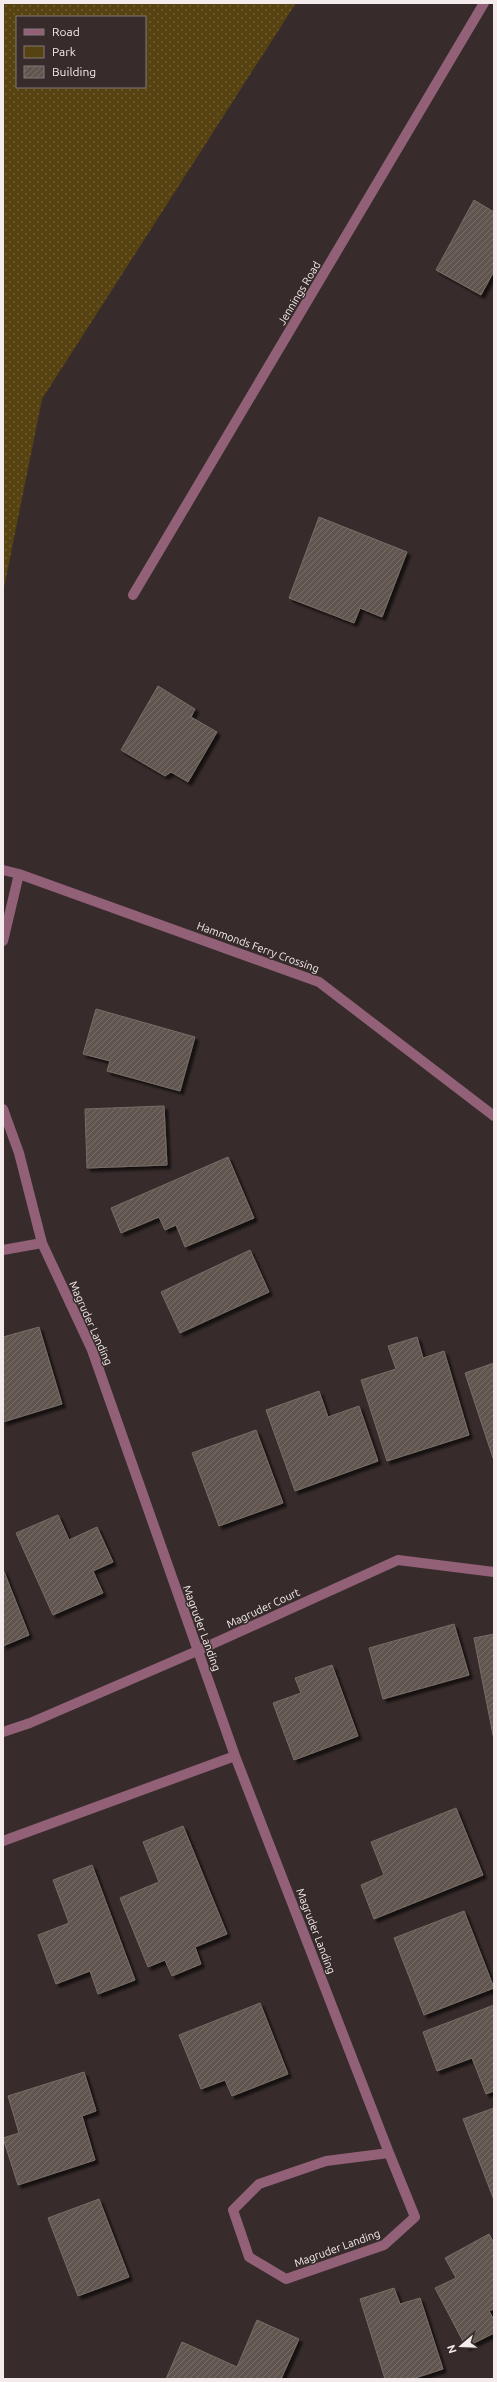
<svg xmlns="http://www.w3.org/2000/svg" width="497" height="2382" font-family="Ubuntu,sans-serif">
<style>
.green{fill:url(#green-dots);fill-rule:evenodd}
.building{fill:url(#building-hatch);stroke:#786d66;filter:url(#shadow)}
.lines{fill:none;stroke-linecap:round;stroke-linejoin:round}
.minor{stroke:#926178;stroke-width:10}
.labels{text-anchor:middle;stroke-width:3;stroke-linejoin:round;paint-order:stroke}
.street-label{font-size:11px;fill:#f4ecec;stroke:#372b2b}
</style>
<defs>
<pattern id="green-dots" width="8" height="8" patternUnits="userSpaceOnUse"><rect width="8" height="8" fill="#564311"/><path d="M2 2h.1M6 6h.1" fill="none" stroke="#6f5e34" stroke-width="1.8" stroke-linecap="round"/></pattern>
<pattern id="building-hatch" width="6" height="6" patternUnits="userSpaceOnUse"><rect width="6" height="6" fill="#60564f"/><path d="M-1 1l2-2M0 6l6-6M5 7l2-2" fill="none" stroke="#776e68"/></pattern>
<filter id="shadow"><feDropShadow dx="3.5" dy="3.5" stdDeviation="1" flood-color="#0009"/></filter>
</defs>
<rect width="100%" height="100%" fill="#372b2b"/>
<path class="green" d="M 3,3 L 296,3 L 42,399 L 3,593 ZM 17,17 L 145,17 L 145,87 L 17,87 Z"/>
<path class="building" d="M 474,200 L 494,212 L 494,271 L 481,295 L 436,270 Z
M 319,517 L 407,552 L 382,617 L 360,608 L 354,623 L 289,598 Z
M 158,686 L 195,709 L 191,717 L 217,732 L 188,782 L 171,772 L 165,776 L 121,750 Z
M 96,1009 L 195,1037 L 180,1091 L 107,1071 L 110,1061 L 83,1054 Z
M 164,1106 L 167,1165 L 87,1168 L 85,1109 Z
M 228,1157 L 254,1218 L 185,1247 L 176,1225 L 165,1230 L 159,1217 L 121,1233 L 111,1208 Z
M 250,1250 L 269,1292 L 180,1333 L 161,1292 Z
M 39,1327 L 62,1404 L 3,1422 L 3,1337 Z
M 417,1337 L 423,1358 L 444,1351 L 469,1435 L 387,1461 L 361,1380 L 396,1369 L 388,1346 Z
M 494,1363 L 494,1461 L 465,1373 Z
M 319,1391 L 328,1417 L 359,1406 L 378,1461 L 295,1491 L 266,1410 Z
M 256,1430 L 283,1503 L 219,1526 L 192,1453 Z
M 58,1515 L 69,1540 L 97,1527 L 113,1562 L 93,1571 L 103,1593 L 53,1615 L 16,1533 Z
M 3,1569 L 29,1635 L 3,1646 Z
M 454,1624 L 469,1675 L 383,1699 L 369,1648 Z
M 494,1634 L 494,1740 L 474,1638 Z
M 332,1665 L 358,1736 L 294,1760 L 273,1703 L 301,1693 L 295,1678 Z
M 456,1808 L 483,1875 L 374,1919 L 361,1885 L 384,1875 L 371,1842 Z
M 183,1826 L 227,1934 L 195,1947 L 201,1964 L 172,1976 L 165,1960 L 148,1967 L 120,1898 L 159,1882 L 143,1842 Z
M 92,1865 L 135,1980 L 98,1994 L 90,1971 L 56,1984 L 38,1935 L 69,1923 L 53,1880 Z
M 464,1911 L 494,1988 L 424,2015 L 394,1938 Z
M 260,2003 L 288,2074 L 232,2096 L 225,2080 L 201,2089 L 179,2035 Z
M 494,2005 L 494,2091 L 486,2094 L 472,2058 L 437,2071 L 423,2032 Z
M 84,2072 L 96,2111 L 82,2116 L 95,2160 L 18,2185 L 3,2138 L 19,2133 L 8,2096 Z
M 494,2108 L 494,2200 L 463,2119 Z
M 99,2199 L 129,2277 L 78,2296 L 48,2218 Z
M 489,2234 L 494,2243 L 494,2309 L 489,2311 L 494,2320 L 494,2333 L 466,2347 L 435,2288 L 456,2278 L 445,2258 Z
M 394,2288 L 400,2304 L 420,2298 L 443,2369 L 412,2379 L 385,2379 L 360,2299 Z
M 257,2320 L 299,2339 L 281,2379 L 166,2379 L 182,2342 L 237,2367 Z"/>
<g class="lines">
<path class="minor" d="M 133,595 L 484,3
M 3,870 L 19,874 L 319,982 L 494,1116
M 3,941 L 19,874
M 3,1109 L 19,1153 L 42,1243 L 92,1350 L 235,1756 L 389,2153
M 3,1250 L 42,1243
M 3,1732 L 30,1723 L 197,1651 L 398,1560 L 494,1572
M 3,1841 L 235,1756
M 389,2153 L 415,2217 L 384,2245 L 286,2279 L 249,2257 L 233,2210 L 259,2184 L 326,2161 Z"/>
</g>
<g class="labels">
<g class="street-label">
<text transform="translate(299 293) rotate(-59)" y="4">Jennings Road</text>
<text transform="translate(258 947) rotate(20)" y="4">Hammonds Ferry Crossing</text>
<text transform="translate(91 1323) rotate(66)" y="4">Magruder Landing</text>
<text transform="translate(263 1608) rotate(-25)" y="4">Magruder Court</text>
<text transform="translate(202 1628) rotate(70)" y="4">Magruder Landing</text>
<text transform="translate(316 1931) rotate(69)" y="4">Magruder Landing</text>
<text transform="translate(337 2248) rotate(-20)" y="4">Magruder Landing</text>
</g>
</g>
<rect width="497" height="2382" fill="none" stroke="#f4ecec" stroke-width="8"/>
<rect x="16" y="16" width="130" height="72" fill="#372b2b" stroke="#837878"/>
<rect x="24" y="29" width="20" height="6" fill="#926178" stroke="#837878"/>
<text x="52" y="36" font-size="12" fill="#f4ecec">Road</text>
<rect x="24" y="46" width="20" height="12" fill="#564311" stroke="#837878"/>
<text x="52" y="56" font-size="12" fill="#f4ecec">Park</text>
<rect x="24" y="66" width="20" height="12" fill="url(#building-hatch)" stroke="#837878"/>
<text x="52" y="76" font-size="12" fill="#f4ecec">Building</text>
<g transform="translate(461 2346) rotate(251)" stroke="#372b2b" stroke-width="3" paint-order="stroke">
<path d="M0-3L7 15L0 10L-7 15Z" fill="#f4ecec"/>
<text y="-6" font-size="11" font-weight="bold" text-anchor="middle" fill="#f4ecec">N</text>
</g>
</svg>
